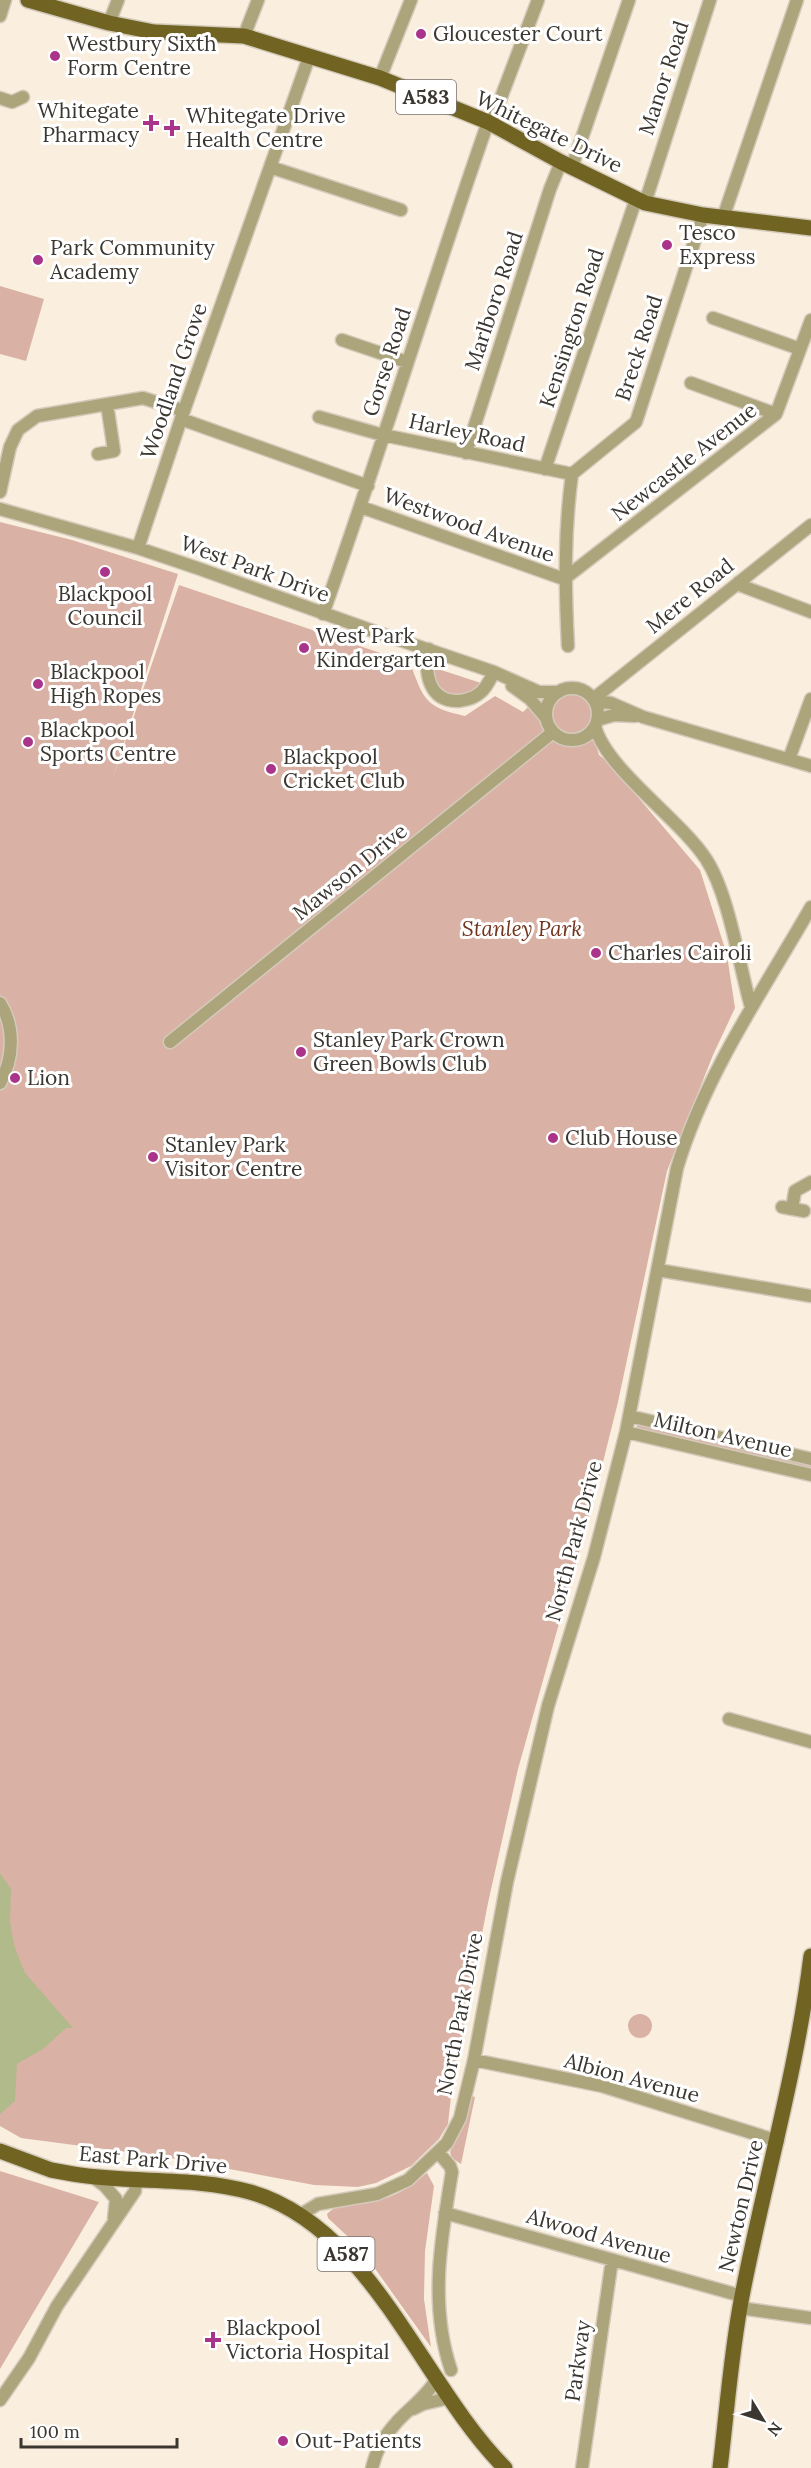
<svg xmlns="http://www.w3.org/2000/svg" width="811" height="2468" font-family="Lora,serif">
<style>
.green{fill:#dab2a5}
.water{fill:#b0ba8a}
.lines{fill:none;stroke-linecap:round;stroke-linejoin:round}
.minor-casing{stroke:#d4cabb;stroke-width:15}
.major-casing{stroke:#d4cabb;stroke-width:18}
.minor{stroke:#aca47b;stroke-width:12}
.major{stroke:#716422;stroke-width:15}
.poi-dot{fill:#ab348b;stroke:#fff;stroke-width:2}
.labels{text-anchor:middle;stroke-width:6;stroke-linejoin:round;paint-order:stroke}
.shield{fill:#fff;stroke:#76726e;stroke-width:1.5}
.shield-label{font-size:20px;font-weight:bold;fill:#3b3630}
.poi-label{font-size:21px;fill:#3b3630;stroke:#fff;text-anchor:start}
.street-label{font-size:21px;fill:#3b3630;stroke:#fff}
.park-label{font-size:21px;font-style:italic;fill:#73331d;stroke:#fff}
</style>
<rect width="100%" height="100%" fill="#faefde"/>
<path class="green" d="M 0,286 L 44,299 L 26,361 L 0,354 Z
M 0,522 L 72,540 L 178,574 L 113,777 L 179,585 L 410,663 C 424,700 425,707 465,716 L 495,696 L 523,712 L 530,705 L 554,740 L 568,742 L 593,736 L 599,755 L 609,763 L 700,870 L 727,955 L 735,1008 L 713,1055 L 667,1171 L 618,1402 L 591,1510 L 518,1769 L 488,1903 L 452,2088 L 448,2124 L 439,2139 L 411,2166 L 376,2183 L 358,2187 L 314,2185 L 165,2157 L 21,2138 L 0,2126 Z
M 432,667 L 481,683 C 468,706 434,696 432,667 Z
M549 713a22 22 0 1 1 44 0a22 22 0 1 1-44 0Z
M 639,1418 L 811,1459 L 811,1475 L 635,1434 Z
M628 2026a12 12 0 1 1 24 0a12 12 0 1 1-24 0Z
M 472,2096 L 475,2097 L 461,2164 L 452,2158 L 450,2152 L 464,2124 Z
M 0,2171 L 99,2202 L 0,2369 Z
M 427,2173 L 434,2186 L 425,2251 L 424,2299 L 431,2347 L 361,2249 L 328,2218 L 327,2214 C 339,2201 365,2204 382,2199 C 399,2195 413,2184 427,2173 Z"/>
<path class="water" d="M 0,1873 L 11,1889 L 10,1922 L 14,1945 L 25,1973 L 73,2028 L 66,2028 L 43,2049 L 17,2064 L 15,2101 L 0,2114 Z"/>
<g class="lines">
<defs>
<path id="minor" d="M 0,16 L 5,0
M 109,23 L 118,0
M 244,36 L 258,0
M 380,78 L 411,0
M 0,98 L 12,102 L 23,97
M 491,124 L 538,0
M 270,167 L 401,210
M 572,167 L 629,0
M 645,203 L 710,0
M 723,218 L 797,0
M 713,318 L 800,349
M 342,340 L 407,362
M 691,383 L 776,414
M 319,417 L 383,435 L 572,474
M 181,419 L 368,486
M 466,453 L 550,189 L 561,162
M 98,454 L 114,451 L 107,404
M 545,469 L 636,199
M 0,492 L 10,447 L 18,430 L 37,416 L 143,398 L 184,411
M 361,507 L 564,579
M 0,509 L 138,548 L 200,569 L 376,632 L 494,672 L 539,692 L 559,692
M 138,548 L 181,419 L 309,57
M 564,579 L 776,414 L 811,320
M 739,582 L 742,586 L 811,612
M 323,614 C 381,451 431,285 488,122
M 568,646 C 565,588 564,532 572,474 L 636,422 L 703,215
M 429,649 C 424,672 428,702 459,701 C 467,700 475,698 481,692 C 487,687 490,679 494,672
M 512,686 L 530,699 L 546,718
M546 714a26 26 0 1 1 52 0a26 26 0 1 1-52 0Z
M 593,699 L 811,525
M 595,701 L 611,703 L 643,717 L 811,766
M 597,720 L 614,715 L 635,716
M 595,726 C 605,768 680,819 706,859 C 729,894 739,965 751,1007
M 789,759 L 811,699
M 0,1003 C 15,1027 14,1058 0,1083
M 170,1042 L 553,732
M 782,1207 L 804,1211
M 792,1209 L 795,1191 L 811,1182
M 658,1270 L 811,1296
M 629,1416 L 811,1459
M 626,1432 L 811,1475
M 729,1719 L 811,1742
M 474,2060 L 602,2086 L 778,2141
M 438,2152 L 450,2166 L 452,2172 C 441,2238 429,2305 451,2370
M 94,2178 L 105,2186 L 116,2199 L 114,2218
M 445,2213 L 742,2296
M 300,2215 L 318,2204 L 377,2194 L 408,2180 L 447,2143 L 460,2118 L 474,2060 L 507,1882 L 548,1706 L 594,1557 L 626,1432 L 677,1168 C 705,1074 763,991 811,907
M 740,2308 L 811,2318
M 0,2400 L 29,2358 L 57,2306 L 135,2191 L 136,2180
M 413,2409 L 423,2404 L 449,2398
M 372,2468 C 376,2451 384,2436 396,2423 C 405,2412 433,2391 436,2378
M 582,2468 L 612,2260"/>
<path id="major" d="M 28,0 L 109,23 L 154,32 L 244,36 L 380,78 L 488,122 L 561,162 L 645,203 L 703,215 L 811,228
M 0,2151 L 51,2170 L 73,2174 C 132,2184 193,2176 250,2192 C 372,2227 421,2384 505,2468
M 720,2468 C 727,2411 731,2352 742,2296 C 764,2182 797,2071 811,1956"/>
</defs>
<use href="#minor" class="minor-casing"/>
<use href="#major" class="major-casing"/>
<use href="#minor" class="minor"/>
<use href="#major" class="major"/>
</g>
<g class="poi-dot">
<circle cx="421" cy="34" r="6"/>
<circle cx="55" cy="56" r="6"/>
<path d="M148 114h6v6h6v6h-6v6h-6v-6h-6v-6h6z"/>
<path d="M169 119h6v6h6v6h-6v6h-6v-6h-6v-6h6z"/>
<circle cx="667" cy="245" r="6"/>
<circle cx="38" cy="260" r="6"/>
<circle cx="105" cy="572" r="6"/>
<circle cx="304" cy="648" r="6"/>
<circle cx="38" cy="684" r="6"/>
<circle cx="28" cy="742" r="6"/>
<circle cx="271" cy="769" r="6"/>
<circle cx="596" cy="953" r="6"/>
<circle cx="301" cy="1052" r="6"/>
<circle cx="15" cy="1078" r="6"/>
<circle cx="553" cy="1138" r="6"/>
<circle cx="153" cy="1157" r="6"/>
<path d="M210 2331h6v6h6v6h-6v6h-6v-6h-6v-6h6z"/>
<circle cx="283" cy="2441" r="6"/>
</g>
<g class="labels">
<g class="shield">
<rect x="396" y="80" width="60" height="34" rx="4.5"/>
<rect x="317.5" y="2237" width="57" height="34" rx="4.5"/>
</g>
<g class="shield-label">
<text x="426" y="104">A583</text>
<text x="346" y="2261">A587</text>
</g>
<g class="poi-label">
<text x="433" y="41">Gloucester Court</text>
<text x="67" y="51">Westbury Sixth<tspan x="67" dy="24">Form Centre</tspan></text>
<text x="139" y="118" text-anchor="end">Whitegate<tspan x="139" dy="24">Pharmacy</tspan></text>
<text x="186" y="123">Whitegate Drive<tspan x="186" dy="24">Health Centre</tspan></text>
<text x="679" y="240">Tesco<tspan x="679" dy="24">Express</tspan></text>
<text x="50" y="255">Park Community<tspan x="50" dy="24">Academy</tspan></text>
<text x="105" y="601" text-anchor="middle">Blackpool<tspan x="105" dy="24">Council</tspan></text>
<text x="316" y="643">West Park<tspan x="316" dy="24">Kindergarten</tspan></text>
<text x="50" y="679">Blackpool<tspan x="50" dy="24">High Ropes</tspan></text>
<text x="40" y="737">Blackpool<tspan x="40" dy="24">Sports Centre</tspan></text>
<text x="283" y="764">Blackpool<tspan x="283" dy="24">Cricket Club</tspan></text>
<text x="608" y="960">Charles Cairoli</text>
<text x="313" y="1047">Stanley Park Crown<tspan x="313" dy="24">Green Bowls Club</tspan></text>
<text x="27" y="1085">Lion</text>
<text x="565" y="1145">Club House</text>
<text x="165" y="1152">Stanley Park<tspan x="165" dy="24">Visitor Centre</tspan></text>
<text x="226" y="2335">Blackpool<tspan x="226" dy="24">Victoria Hospital</tspan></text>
<text x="295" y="2448">Out-Patients</text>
</g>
<g class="street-label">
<text transform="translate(664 78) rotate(-72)" y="7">Manor Road</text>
<text transform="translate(549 132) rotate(26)" y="7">Whitegate Drive</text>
<text transform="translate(494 301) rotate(-72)" y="7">Marlboro Road</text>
<text transform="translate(572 328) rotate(-72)" y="7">Kensington Road</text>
<text transform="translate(639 348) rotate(-72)" y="7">Breck Road</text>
<text transform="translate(387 362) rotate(-72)" y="7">Gorse Road</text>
<text transform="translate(174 381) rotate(-71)" y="7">Woodland Grove</text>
<text transform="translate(467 433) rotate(12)" y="7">Harley Road</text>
<text transform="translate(684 462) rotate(-38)" y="7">Newcastle Avenue</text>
<text transform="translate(469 525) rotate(20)" y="7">Westwood Avenue</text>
<text transform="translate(255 569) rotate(20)" y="7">West Park Drive</text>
<text transform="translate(690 596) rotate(-39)" y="7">Mere Road</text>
<text transform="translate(350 872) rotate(-39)" y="7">Mawson Drive</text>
<text transform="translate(723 1435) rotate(13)" y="7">Milton Avenue</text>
<text transform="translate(574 1541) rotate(-75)" y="7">North Park Drive</text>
<text transform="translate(460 2014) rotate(-79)" y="7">North Park Drive</text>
<text transform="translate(632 2078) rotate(15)" y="7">Albion Avenue</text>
<text transform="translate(153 2160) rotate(5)" y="7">East Park Drive</text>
<text transform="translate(741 2206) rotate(-77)" y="7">Newton Drive</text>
<text transform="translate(599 2236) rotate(16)" y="7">Alwood Avenue</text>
<text transform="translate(578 2361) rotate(-82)" y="7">Parkway</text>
</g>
<g class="park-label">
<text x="522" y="936">Stanley Park</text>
</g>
</g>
<g transform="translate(763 2420) rotate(128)" stroke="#ffffff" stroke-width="4.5" paint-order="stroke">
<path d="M0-4.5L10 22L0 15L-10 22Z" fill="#3b3630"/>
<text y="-9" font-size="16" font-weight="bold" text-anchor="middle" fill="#3b3630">N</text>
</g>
<path d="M21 2438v9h156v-9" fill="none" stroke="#3b3630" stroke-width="3"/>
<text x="30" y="2438" font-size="18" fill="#3b3630" stroke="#ffffff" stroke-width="4.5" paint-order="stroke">100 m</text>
</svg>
